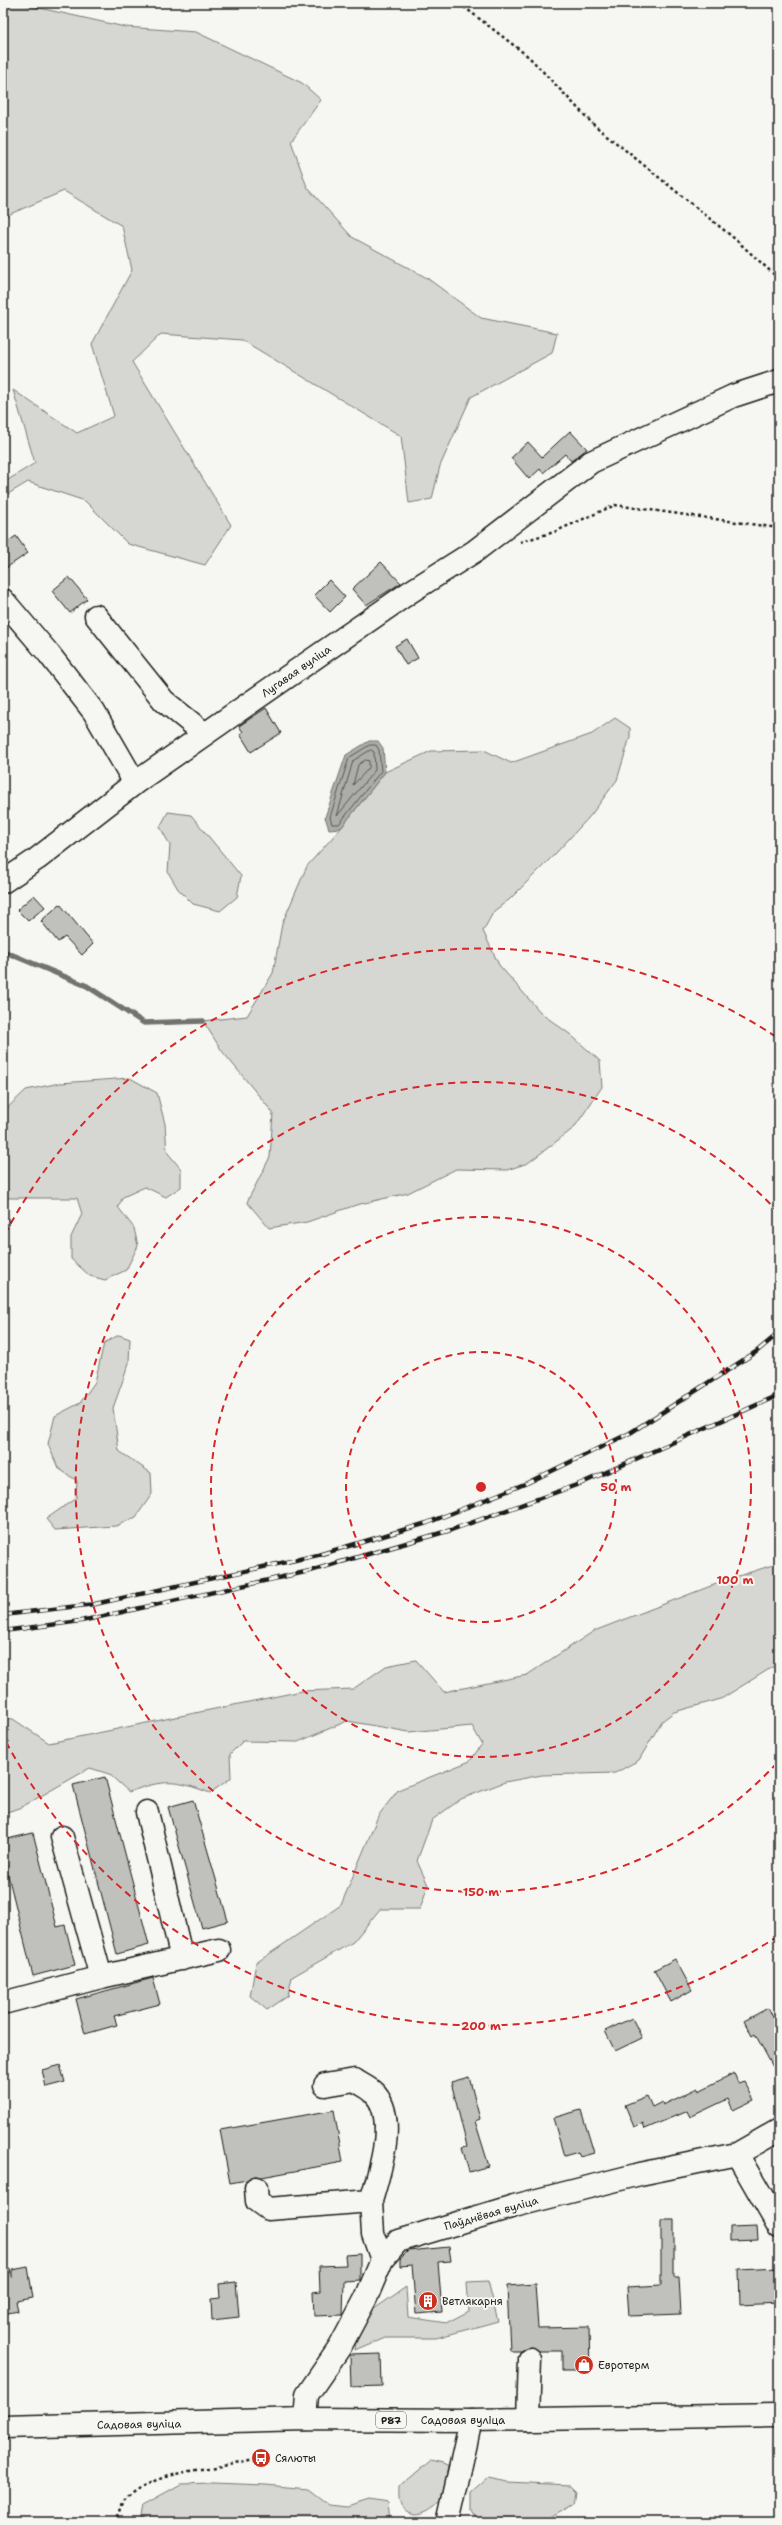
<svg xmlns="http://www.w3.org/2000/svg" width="782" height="2525" font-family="'Shantell Sans',sans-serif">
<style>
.green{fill:#d6d6d2;stroke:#797977}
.water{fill:#acaca9;stroke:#727271}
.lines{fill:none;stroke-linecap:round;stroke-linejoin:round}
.shore{stroke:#565654;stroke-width:1}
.stream{stroke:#727271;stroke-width:5.5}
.building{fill:#c0c0bd;stroke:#1c1c1c}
.minor-casing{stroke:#1c1c1c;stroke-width:25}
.major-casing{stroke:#1c1c1c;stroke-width:25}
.path{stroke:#1c1c1c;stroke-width:2.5;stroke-dasharray:3 3;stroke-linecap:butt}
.minor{stroke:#f6f6f2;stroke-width:22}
.major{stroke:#f6f6f2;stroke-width:22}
.rail-casing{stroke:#1c1c1c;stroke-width:4.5}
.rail{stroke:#f6f6f2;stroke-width:3;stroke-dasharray:9;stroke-linecap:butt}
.ring{fill:none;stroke:#d62828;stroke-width:2;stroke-dasharray:7 5}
.labels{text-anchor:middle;stroke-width:4;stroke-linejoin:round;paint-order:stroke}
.shield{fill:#f6f6f2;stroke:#5d5d5c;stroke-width:1}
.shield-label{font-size:10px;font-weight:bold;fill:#1c1c1c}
.street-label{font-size:11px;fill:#1c1c1c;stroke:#f6f6f2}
.poi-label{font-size:11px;fill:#1c1c1c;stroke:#f6f6f2;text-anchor:start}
.centre{fill:#d62828;stroke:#f6f6f2;stroke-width:2}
.ring-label{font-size:12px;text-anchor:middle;font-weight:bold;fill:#d62828;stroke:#f6f6f2;stroke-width:4;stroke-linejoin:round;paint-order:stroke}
</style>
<rect width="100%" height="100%" fill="#f6f6f2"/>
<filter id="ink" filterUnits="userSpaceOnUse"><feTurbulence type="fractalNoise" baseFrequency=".025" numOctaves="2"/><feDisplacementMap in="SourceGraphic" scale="8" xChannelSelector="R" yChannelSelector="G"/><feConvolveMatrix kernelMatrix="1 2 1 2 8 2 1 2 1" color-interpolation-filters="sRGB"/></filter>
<g filter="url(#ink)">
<path class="green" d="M 3,3 L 17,3 L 125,27 L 196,32 L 302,83 L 321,100 L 291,141 L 307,187 L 352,237 L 427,278 L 481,318 L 557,333 L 552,353 L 471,397 L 440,466 L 432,499 L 409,503 L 401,436 L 242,340 L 161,334 L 132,362 L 231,525 L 205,565 L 128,544 L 85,501 L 28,482 L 3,497 L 3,483 L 35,463 L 13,390 L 77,433 L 114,416 L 92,344 L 132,270 L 122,226 L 64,191 L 3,217 Z
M 615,718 L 630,728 L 630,737 L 617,780 L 591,815 L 557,852 L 510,899 L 494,911 L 483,931 L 499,965 L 542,1014 L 571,1035 L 600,1061 L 602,1087 L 574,1128 L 528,1163 L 507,1170 L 456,1169 L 408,1193 L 356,1205 L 307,1222 L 269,1228 L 247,1202 L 270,1157 L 273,1113 L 222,1051 L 203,1021 L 247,1016 L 273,973 L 282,924 L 307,866 L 341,828 L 385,772 L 431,751 L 484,750 L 511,763 L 592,734 Z
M 168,812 L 191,815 L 241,876 L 237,897 L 220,911 L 193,904 L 178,889 L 168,872 L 170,845 L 160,827 Z
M 130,1078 L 157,1093 L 165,1124 L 167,1152 L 181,1169 L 181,1187 L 166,1197 L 145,1187 L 123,1197 L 118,1207 L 134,1228 L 138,1246 L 126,1270 L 105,1280 L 90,1276 L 71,1259 L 71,1237 L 82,1214 L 77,1198 L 9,1198 L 3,1195 L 3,1112 L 26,1090 L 60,1083 Z
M 119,1335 L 130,1339 L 129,1363 L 113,1408 L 119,1451 L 151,1473 L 152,1494 L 136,1517 L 116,1526 L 55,1530 L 46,1519 L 76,1498 L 77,1481 L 58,1468 L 48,1444 L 55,1416 L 80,1403 L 95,1382 L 104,1343 Z
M 779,1563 L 779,1663 L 721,1699 L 674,1712 L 662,1721 L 639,1760 L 615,1773 L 542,1775 L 505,1782 L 461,1799 L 432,1820 L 417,1861 L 428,1885 L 420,1909 L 380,1909 L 353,1942 L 292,1977 L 288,1996 L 267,2010 L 250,1996 L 256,1963 L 341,1905 L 378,1816 L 398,1790 L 470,1761 L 482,1744 L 472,1726 L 409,1732 L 347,1721 L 298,1742 L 243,1741 L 230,1754 L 231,1778 L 210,1793 C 176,1780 164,1779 129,1792 L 109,1774 L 90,1768 L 20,1808 L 3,1813 L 3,1718 L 13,1719 L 49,1743 L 302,1691 L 353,1689 L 386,1666 L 416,1660 L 444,1692 L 527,1675 L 594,1631 L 729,1579 Z
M 488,2281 L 498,2321 L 436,2338 L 385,2338 L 355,2351 L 358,2320 L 406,2287 L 408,2317 L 446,2323 L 469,2311 L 467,2282 Z
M 430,2461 L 443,2464 L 451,2468 C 450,2476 450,2487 446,2493 C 438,2507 413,2525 401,2505 C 398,2501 399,2492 399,2487 Z
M 488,2478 L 508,2482 L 571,2485 L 577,2491 L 575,2503 L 543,2522 L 478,2522 L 472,2511 L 472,2492 Z
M 212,2483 L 266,2485 L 308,2489 L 329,2505 L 347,2507 L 369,2500 L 387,2503 L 389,2522 L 140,2522 L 143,2505 L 181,2484 Z"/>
<path class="water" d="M 369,741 L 378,741 L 383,748 L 385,772 L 341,828 L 329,829 L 325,817 L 346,755 Z"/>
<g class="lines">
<path class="shore" d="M 370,745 L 376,745 L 379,750 L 381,771 L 339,824 L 332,824 L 330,817 L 349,758 Z
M 371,750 L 374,752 L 375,770 L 337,816 L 353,761 Z
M 366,760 L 369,761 L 369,768 L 353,785 L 358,765 Z"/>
<path class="stream" d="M 3,951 L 87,986 L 144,1023 L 203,1021"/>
</g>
<path class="building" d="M 570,431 L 587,449 L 571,461 L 565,454 L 543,473 L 540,469 L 529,479 L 511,458 L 528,442 L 542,457 Z
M 16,536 L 28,553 L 3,570 L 3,545 Z
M 381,562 L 401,583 L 366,605 L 352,589 Z
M 69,577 L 87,599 L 70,613 L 52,591 Z
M 329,580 L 345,597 L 330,612 L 314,595 Z
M 407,639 L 418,658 L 406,665 L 395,646 Z
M 266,708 L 281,733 L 251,752 L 240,734 L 243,732 L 239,726 Z
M 34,895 L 45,907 L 28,921 L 17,910 Z
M 60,904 L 93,944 L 82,955 L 65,937 L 58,942 L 41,921 Z
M 105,1777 L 149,1945 L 117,1954 L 73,1785 Z
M 193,1800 L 228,1921 L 202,1928 L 168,1807 Z
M 33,1833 L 57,1927 L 65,1925 L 75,1965 L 33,1976 L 3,1855 L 3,1840 Z
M 675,1959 L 692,1990 L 671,2002 L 654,1970 Z
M 153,1978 L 160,2004 L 114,2016 L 117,2025 L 85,2034 L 76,1999 Z
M 768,2008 L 779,2028 L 779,2078 L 755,2034 L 752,2036 L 744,2021 Z
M 632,2018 L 642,2038 L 615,2051 L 605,2031 Z
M 60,2065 L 65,2082 L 46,2087 L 42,2070 Z
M 734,2073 L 738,2083 L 744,2081 L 754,2100 L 733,2110 L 728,2099 L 690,2117 L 687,2111 L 645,2129 L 643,2123 L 634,2127 L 625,2105 L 647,2096 L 652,2107 L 662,2102 L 663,2105 L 698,2088 L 699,2091 Z
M 469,2077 L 480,2119 L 475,2121 L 489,2166 L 469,2172 L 462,2147 L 467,2146 L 451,2082 Z
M 334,2110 L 343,2162 L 262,2177 L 255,2176 L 247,2180 L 230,2183 L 220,2130 Z
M 581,2110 L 594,2153 L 580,2157 L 578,2152 L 564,2156 L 553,2118 Z
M 661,2220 L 674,2220 L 674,2277 L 679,2277 L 681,2314 L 629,2316 L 627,2287 L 661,2285 Z
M 757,2226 L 758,2240 L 730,2241 L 730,2227 Z
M 449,2247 L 451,2261 L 438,2262 L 442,2312 L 416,2314 L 412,2265 L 400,2266 L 400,2259 L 408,2251 Z
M 360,2254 L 360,2280 L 344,2281 L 343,2315 L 314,2316 L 313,2292 L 320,2291 L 319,2266 L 346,2265 L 345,2255 Z
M 28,2267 L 33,2298 L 16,2301 L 18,2311 L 3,2314 L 3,2270 L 10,2269 L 12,2278 L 12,2270 Z
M 779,2268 L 779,2303 L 740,2305 L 739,2270 Z
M 236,2282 L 239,2317 L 212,2320 L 211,2299 L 220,2298 L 219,2284 Z
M 535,2284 L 538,2328 L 589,2327 L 590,2371 L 562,2371 L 562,2351 L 539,2351 L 530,2347 L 520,2351 L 510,2351 L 507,2286 Z
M 381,2354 L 382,2386 L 351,2387 L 350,2355 Z"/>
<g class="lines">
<defs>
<path id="minor" d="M 3,600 L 49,654 L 94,712 L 135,783
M 96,616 L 164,701 L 205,734
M 3,882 L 37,859 L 135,783 L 254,700 L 410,592 L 475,551 L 591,462 L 733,396 L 779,381
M 147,1812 L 182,1959
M 62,1837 L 101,1977
M 3,2003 L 101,1977 L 219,1950
M 325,2085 L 355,2080 C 360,2084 368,2087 373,2092 C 399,2116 379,2173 371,2201
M 737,2154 L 779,2227
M 256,2188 L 257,2201 L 268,2209 L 371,2201 L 373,2234 L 382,2260
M 305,2419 L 307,2395 L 340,2347 L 366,2298 L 382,2260 L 398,2241 L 514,2206 L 640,2174 L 737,2154 L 779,2130
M 528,2419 L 530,2359
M 448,2522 L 471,2420"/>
<path id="major" d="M 3,2427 L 305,2419 L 471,2420 L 779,2415"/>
</defs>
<use href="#minor" class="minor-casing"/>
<use href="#major" class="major-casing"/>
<path class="path" d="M 459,3 L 529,57 L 593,124 L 735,239 L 779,279
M 520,542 L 554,532 L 615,505 L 779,528
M 113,2522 C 121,2516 120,2510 124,2501 C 127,2496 140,2488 146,2485 C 180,2467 224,2469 261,2458"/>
<use href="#minor" class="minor"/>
<use href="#major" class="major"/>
<defs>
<path id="rail" d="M 3,1615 L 95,1604 L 318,1555 L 427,1523 L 527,1483 L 630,1433 L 756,1352 L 779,1333
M 3,1631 L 81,1621 L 310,1571 L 451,1530 L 582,1483 L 779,1395"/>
</defs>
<use href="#rail" class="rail-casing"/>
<use href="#rail" class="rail"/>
</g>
</g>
<g class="ring">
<circle cx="481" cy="1487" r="135"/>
<circle cx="481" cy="1487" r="270"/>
<path d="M777 1763A405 405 0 1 1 777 1211"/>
<path d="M778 1936A539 539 0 0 1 5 1740M5 1234A539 539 0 0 1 778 1038"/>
</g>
<defs>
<symbol id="building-disc" viewBox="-11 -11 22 22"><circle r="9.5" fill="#c8321e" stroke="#f6f6f2"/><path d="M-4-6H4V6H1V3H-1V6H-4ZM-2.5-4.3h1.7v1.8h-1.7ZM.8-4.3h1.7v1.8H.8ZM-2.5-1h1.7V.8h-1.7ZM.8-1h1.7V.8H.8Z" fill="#fff"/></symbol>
<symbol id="shop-disc" viewBox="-11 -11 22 22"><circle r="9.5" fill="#c8321e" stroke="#f6f6f2"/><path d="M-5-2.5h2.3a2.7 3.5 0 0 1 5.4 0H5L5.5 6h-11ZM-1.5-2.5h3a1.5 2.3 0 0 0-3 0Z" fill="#fff"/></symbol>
<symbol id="bus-disc" viewBox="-11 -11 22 22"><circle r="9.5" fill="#c8321e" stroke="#f6f6f2"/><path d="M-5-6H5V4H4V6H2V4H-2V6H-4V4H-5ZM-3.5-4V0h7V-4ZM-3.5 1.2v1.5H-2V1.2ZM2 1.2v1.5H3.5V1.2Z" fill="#fff"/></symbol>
</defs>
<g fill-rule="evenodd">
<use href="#building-disc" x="417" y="2290" width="22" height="22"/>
<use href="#shop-disc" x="573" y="2354" width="22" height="22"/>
<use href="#bus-disc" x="250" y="2447" width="22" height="22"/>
</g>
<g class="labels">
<rect class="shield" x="376" y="2412" width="30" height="16" rx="3"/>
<g class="shield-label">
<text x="391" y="2424">Р87</text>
</g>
<g class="street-label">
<text transform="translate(296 671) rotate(-35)" y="4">Лугавая вуліца</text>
<text transform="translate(491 2213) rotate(-16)" y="4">Паўднёвая вуліца</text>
<text x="463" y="2424">Садовая вуліца</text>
<text transform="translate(139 2424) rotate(-1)" y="4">Садовая вуліца</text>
</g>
<g class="poi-label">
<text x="442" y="2305">Ветлякарня</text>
<text x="598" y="2369">Евротерм</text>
<text x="275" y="2462">Сялюты</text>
</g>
</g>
<circle cx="481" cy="1487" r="6" class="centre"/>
<g class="ring-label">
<text x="616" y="1491">50 m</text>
<text x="735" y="1584">100 m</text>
<text x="481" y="1896">150 m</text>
<text x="481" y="2030">200 m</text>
</g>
<rect width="782" height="2525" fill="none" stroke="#f6f6f2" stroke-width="16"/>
<rect x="8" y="8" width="766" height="2509" fill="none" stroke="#1c1c1c" stroke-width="1.5" filter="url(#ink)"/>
</svg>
